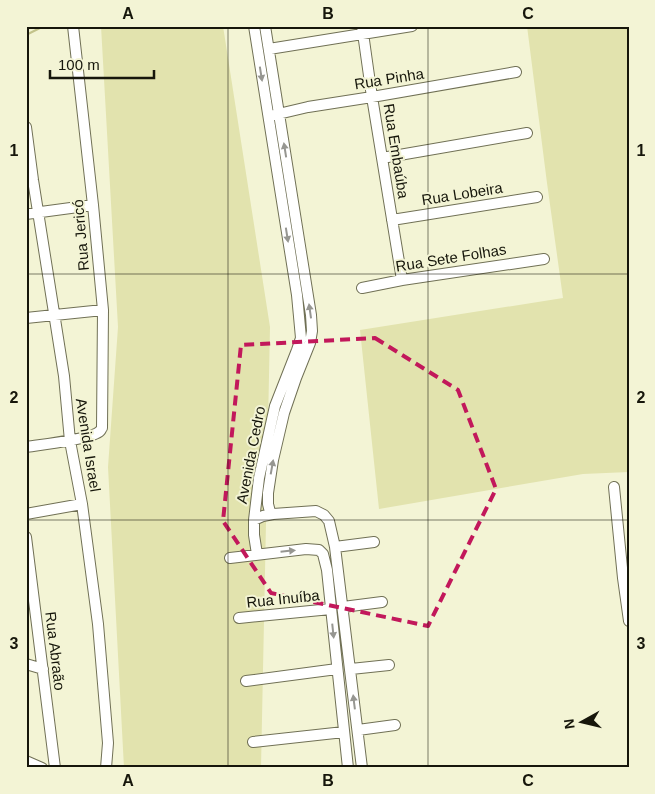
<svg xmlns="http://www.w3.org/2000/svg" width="655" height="794" font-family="Helvetica,sans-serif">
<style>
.green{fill:#e2e3ae}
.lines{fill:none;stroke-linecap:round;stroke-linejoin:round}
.stream{stroke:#c2c28a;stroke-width:2}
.minor-casing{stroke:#707055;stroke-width:12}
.minor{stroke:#fff;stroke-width:10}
.oneway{fill:#969691}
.marked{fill:none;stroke:#c2185b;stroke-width:4;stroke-dasharray:10 6;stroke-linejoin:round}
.grid{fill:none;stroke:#16160b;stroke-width:1;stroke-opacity:0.55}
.labels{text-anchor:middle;stroke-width:4;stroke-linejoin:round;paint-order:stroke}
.street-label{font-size:15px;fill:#16160b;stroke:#f3f4d5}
.neatline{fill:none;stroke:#16160b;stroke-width:2}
.grid-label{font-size:16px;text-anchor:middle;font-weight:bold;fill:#16160b}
</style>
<rect width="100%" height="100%" fill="#f3f4d5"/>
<path class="green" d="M 101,26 L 223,26 L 270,327 L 261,768 L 124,768 L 108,467 L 118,327 Z
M 527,26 L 629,26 L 629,472 L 583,474 L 379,509 L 360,330 L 563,298 L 547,183 Z"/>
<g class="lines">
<path class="stream" d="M 26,35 L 40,28 L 40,26"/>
<defs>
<path id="minor" d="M 254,26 L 297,295 L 301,338 L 297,350 L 275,406 L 259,478 L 254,520 L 254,535 L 257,554
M 265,26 L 311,315 L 312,331 L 310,343 L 296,378 L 284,413 L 273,460 L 268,493 L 268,504 L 270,512 L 273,514
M 362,26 L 372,97 L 402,280
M 269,49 L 412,26
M 274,115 L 308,107 L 372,97 L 516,72
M 26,127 L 33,180 L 64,376 L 70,441 L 82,504 L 98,624 L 108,743 L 106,768
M 382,158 L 527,133
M 26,214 L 93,205
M 392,220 L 537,197
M 362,288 L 402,280 L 544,259
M 26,318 L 103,310
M 26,447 C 39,445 93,439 100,431 C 101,430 101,429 102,428 L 103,310 L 93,205 L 73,26
M 614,487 L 623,578 L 629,621
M 26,514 L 82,504
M 254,520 L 263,516 L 273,514 L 316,511 L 324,515 L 329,521 L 335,547 L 362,768
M 26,537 L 55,768
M 335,547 L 374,542
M 230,558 L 306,549 L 319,550 L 323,554 L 327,570 L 348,768
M 343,607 L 382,602
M 239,618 L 331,609
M 26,664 L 43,669
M 351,669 L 389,665
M 246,681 L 337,669
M 358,730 L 395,725
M 253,742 L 344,732
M 26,761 L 42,768"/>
</defs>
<use href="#minor" class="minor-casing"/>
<use href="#minor" class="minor"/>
</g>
<defs><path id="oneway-solid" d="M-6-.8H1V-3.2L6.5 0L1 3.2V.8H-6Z" transform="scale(1.25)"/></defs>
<g class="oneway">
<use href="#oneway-solid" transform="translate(261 74) rotate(81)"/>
<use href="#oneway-solid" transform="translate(285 150) rotate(-99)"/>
<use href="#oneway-solid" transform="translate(287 235) rotate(81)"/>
<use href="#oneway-solid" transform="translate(310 311) rotate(-98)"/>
<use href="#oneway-solid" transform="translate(272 467) rotate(-80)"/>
<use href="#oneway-solid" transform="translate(288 551) rotate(-6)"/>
<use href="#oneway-solid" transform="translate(333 631) rotate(84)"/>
<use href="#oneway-solid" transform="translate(354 702) rotate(-97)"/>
</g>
<path class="marked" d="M 375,338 L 458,390 L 496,489 L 428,626 L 271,593 L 223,521 L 241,345 Z"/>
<path class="grid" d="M 228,26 L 228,768M 428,26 L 428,768M 26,274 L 629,274M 26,520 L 629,520"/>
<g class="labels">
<g class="street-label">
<text transform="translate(389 79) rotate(-9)" y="5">Rua Pinha</text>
<text transform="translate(396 151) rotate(81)" y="5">Rua Embaúba</text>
<text transform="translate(462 194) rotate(-9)" y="5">Rua Lobeira</text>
<text transform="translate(81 235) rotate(-95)" y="5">Rua Jericó</text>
<text transform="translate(451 258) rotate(-9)" y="5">Rua Sete Folhas</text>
<text transform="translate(88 445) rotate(81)" y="5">Avenida Israel</text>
<text transform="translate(251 455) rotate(-79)" y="5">Avenida Cedro</text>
<text transform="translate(283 599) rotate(-6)" y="5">Rua Inuíba</text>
<text transform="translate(55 651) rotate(83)" y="5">Rua Abraão</text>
</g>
</g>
<rect width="655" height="794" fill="none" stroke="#f3f4d5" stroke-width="55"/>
<g transform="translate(582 722) rotate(262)" stroke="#f3f4d5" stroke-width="4" paint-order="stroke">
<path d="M0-4L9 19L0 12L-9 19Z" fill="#16160b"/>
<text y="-8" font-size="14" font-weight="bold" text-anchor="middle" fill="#16160b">N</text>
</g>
<path d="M50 70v8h104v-8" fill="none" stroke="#16160b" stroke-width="2.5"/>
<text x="58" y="70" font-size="15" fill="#16160b" stroke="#f3f4d5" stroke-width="4" paint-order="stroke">100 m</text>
<rect x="28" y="28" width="600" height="738" class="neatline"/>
<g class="grid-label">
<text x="128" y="19">A</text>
<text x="328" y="19">B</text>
<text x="528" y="19">C</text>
<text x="14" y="156">1</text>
<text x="641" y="156">1</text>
<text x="14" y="403">2</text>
<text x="641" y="403">2</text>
<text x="14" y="649">3</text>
<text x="641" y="649">3</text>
<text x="128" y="786">A</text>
<text x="328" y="786">B</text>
<text x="528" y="786">C</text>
</g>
</svg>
